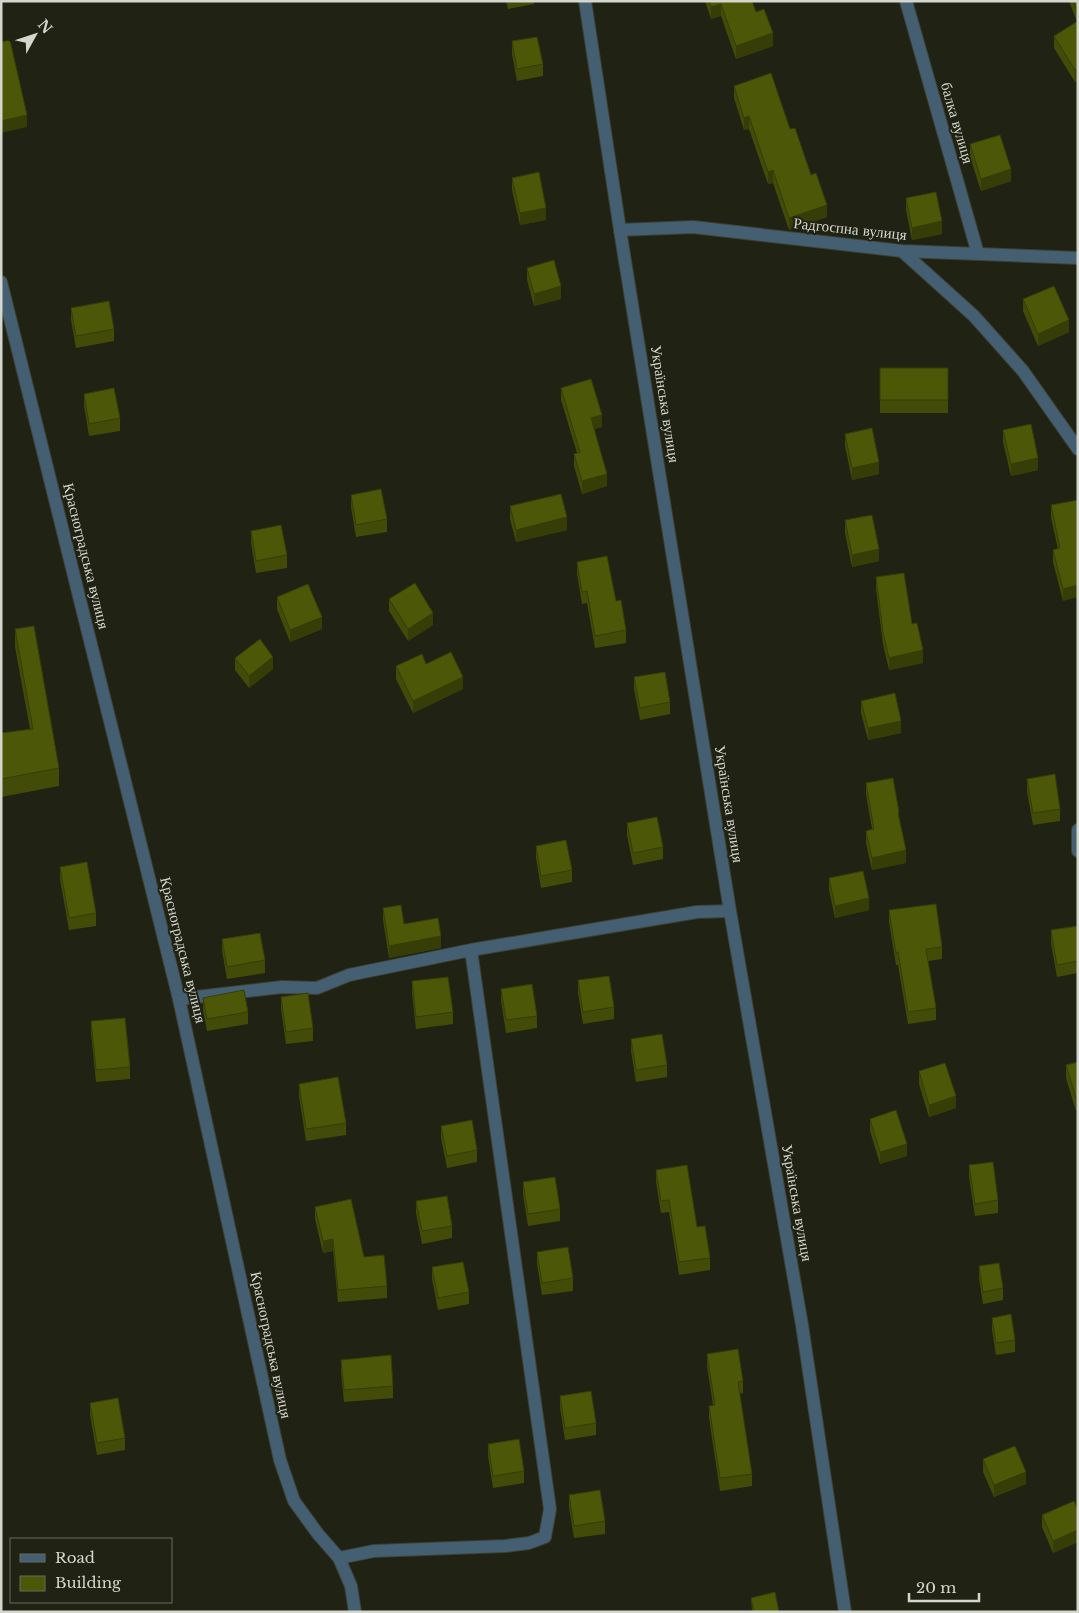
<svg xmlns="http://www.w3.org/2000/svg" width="1079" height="1613" font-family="'Libre Baskerville',serif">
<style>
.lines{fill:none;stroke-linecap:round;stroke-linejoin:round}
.service-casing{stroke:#3d4032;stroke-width:14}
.minor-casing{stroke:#3d4032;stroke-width:14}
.tertiary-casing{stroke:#3d4032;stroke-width:14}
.service{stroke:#455f72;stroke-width:12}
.minor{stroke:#455f72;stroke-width:12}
.tertiary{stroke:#455f72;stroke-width:12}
.wall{fill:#424b07}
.shaded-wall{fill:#363d06}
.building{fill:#4d5708;stroke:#363d06}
.labels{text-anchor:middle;stroke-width:4;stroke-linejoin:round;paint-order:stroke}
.street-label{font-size:15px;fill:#d4d7cd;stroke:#202314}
</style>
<rect width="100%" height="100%" fill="#202314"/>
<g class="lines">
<defs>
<path id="service" d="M 179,999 L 282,987 L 317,988 L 349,975 L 471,950 L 697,912 L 730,911
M 339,1558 L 374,1551 L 505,1546 L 529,1543 L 545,1537 L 550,1509 L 471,950"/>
<path id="minor" d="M 906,1 L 978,254
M 620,230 L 693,227 L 902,251 L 1078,258
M 902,251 L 974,316 L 1023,371 L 1078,449
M 1,282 L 179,999 L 280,1460 L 294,1501 L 318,1534 L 339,1558 L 351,1586 L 355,1612
M 1078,830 L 1078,851"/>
<path id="tertiary" d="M 585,1 L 620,230 L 730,911 L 802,1325 L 845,1612"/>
</defs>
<use href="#service" class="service-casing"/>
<use href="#minor" class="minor-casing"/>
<use href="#tertiary" class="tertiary-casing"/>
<use href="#service" class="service"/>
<use href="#minor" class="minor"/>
<use href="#tertiary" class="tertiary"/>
</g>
<path class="wall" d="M 506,1 L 534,1 L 534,4 L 508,9 Z
M 705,1 L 752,1 L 756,12 L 773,46 L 736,59 L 721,16 L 711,19 Z
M 1069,1 L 1078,1 L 1078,81 L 1075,82 L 1054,48 L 1054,36 L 1077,22 Z
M 512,41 L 543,64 L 543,76 L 517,81 L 512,54 Z
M 734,86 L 790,129 L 811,175 L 827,217 L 789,230 L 773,183 L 768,184 L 749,129 L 744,130 L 734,98 Z
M 970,144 L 1011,181 L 981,191 L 970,157 Z
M 512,178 L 546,220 L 520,225 L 512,190 Z
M 906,198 L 942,234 L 912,240 L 906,210 Z
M 527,268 L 561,299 L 534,306 L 527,280 Z
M 1023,299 L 1069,332 L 1038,346 L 1023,311 Z
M 71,308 L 114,329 L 114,341 L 76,348 L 71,320 Z
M 880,368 L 948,368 L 948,413 L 880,413 Z
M 561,388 L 602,427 L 594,429 L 607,486 L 582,494 L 574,466 L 574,454 L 577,453 L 561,400 Z
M 84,394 L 120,418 L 120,431 L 89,436 L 84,406 Z
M 1003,430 L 1038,470 L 1011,476 L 1003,442 Z
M 845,434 L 879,474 L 852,480 L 845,446 Z
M 351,495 L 387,519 L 387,532 L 356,537 L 351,507 Z
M 1078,500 L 1063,601 L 1053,562 L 1053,550 L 1058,549 L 1051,518 L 1051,505 Z
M 510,506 L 567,530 L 516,542 L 510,519 Z
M 845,520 L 879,561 L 852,567 L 845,533 Z
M 251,531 L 287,555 L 287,568 L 256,573 L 251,543 Z
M 577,562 L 616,601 L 626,630 L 626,643 L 595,648 L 587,603 L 582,604 L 577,574 Z
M 876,577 L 912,624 L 923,663 L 889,670 L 883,644 L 876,589 Z
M 277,597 L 322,629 L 290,642 L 277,609 Z
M 389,599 L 433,625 L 408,641 L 389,611 Z
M 15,629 L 59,768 L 59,786 L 1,797 L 1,733 L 30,729 L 15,647 Z
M 235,658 L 273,669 L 249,688 L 235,670 Z
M 426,664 L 463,689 L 413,713 L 396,679 L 396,666 Z
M 634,677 L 670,702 L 670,714 L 640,720 L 634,689 Z
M 861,701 L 901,733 L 868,740 L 861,713 Z
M 1027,779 L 1060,809 L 1060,821 L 1033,825 L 1027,791 Z
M 866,783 L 899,812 L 899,818 L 906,863 L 872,870 L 866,843 L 866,831 L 872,829 L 866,795 Z
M 627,823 L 663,847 L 663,859 L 633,865 L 627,835 Z
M 536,846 L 572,870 L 572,882 L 541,888 L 536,858 Z
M 60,867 L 96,913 L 96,926 L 69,930 L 60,879 Z
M 829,878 L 869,910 L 835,918 L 829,890 Z
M 383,908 L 404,924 L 441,948 L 389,958 L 383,920 Z
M 889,910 L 942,947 L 942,959 L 928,961 L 936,1008 L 936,1020 L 908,1024 L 898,965 L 896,965 L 889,922 Z
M 1078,926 L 1078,973 L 1057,977 L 1051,943 L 1051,930 Z
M 222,939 L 265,960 L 265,973 L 227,979 L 222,951 Z
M 578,980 L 614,1007 L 614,1019 L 583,1024 L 578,993 Z
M 412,981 L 453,1012 L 453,1024 L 416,1029 L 412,994 Z
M 501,989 L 537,1016 L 537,1028 L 506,1033 L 501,1001 Z
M 281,997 L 313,1028 L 313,1041 L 286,1044 L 281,1009 Z
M 203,998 L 248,1012 L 248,1024 L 207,1031 L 203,1010 Z
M 91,1021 L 130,1067 L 130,1079 L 96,1082 L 91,1033 Z
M 631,1039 L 667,1065 L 667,1077 L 636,1082 L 631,1051 Z
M 1078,1062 L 1078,1110 L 1076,1111 L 1066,1078 L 1066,1065 Z
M 919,1071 L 956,1108 L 929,1117 L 919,1084 Z
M 299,1084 L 346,1123 L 346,1135 L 306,1141 L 299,1096 Z
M 870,1119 L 907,1156 L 880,1164 L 870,1131 Z
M 441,1126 L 477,1150 L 477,1162 L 447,1168 L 441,1138 Z
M 969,1165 L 998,1200 L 998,1213 L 975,1216 L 969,1177 Z
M 656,1170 L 710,1258 L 710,1270 L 679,1275 L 669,1212 L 661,1213 L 656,1182 Z
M 523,1182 L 560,1209 L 560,1221 L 528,1226 L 523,1195 Z
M 416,1201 L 452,1226 L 452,1238 L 422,1244 L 416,1213 Z
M 315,1207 L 387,1286 L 387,1298 L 338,1302 L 333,1251 L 323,1253 L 315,1219 Z
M 537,1252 L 573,1278 L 573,1291 L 542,1295 L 537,1264 Z
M 979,1266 L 1003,1288 L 1003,1300 L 983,1304 L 979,1278 Z
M 432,1267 L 469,1292 L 469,1304 L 438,1310 L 432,1279 Z
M 992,1318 L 1015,1340 L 1015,1352 L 996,1355 L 992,1330 Z
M 707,1354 L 743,1381 L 743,1393 L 739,1394 L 752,1474 L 752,1486 L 720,1491 L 709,1418 L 709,1406 L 713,1405 L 707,1366 Z
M 341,1360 L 393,1386 L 393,1398 L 344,1402 L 341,1372 Z
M 560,1396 L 596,1423 L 596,1435 L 565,1440 L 560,1408 Z
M 90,1403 L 125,1438 L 125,1450 L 97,1455 L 90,1415 Z
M 488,1444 L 524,1471 L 524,1483 L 493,1488 L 488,1456 Z
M 983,1459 L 1026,1484 L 994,1497 L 983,1472 Z
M 569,1495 L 605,1521 L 605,1534 L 574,1538 L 569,1507 Z
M 1078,1511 L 1078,1542 L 1053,1553 L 1042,1527 L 1042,1515 Z
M 751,1598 L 779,1612 L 752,1612 Z"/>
<path class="shaded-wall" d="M 721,4 L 721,16 L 711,19 L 711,7 Z
M 773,33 L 773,46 L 736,59 L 736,46 Z
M 1078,69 L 1078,81 L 1075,82 L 1075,70 Z
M 27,115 L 27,127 L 1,133 L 1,121 Z
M 749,116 L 749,129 L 744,130 L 744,118 Z
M 1011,169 L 1011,181 L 981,191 L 981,179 Z
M 773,170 L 773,183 L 768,184 L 768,172 Z
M 827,205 L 827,217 L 789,230 L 789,218 Z
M 546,208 L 546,220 L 520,225 L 520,213 Z
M 942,221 L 942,234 L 912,240 L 912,228 Z
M 561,286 L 561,299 L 534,306 L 534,294 Z
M 1069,320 L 1069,332 L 1038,346 L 1038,334 Z
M 602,415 L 602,427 L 591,430 L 591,418 Z
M 1038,458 L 1038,470 L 1011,476 L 1011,464 Z
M 879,462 L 879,474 L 852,480 L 852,468 Z
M 607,474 L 607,486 L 582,494 L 582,481 Z
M 567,517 L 567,530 L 516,542 L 516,530 Z
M 879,549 L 879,561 L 852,567 L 852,555 Z
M 1078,585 L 1078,597 L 1063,601 L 1063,589 Z
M 433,613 L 433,625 L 408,641 L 408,629 Z
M 322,617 L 322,629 L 290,642 L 290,630 Z
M 923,650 L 923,663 L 889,670 L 889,658 Z
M 273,657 L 273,669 L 249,688 L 249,676 Z
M 463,677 L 463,689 L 413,713 L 413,701 Z
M 901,721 L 901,733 L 868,740 L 868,728 Z
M 906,850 L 906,863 L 872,870 L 872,858 Z
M 869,898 L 869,910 L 835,918 L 835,906 Z
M 441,936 L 441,948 L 389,958 L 389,946 Z
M 956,1096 L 956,1108 L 929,1117 L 929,1105 Z
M 1076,1098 L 1078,1098 L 1078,1110 L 1076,1111 Z
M 907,1144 L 907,1156 L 880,1164 L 880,1152 Z
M 333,1239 L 333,1251 L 323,1253 L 323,1241 Z
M 1026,1472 L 1026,1484 L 994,1497 L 994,1485 Z
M 1078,1530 L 1078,1542 L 1053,1553 L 1053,1541 Z"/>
<path class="building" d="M 709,1 L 752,1 L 756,12 L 764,9 L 773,33 L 736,46 L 721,4 L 711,7 Z
M 1073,1 L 1078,1 L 1078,13 Z
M 1078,21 L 1078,69 L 1075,70 L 1054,36 Z
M 537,37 L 543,64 L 517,69 L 512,41 Z
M 10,40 L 27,115 L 1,121 L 1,42 Z
M 771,73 L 790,129 L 795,128 L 811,175 L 816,173 L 827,205 L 789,218 L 773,170 L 768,172 L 749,116 L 744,118 L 734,86 Z
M 1000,135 L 1011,169 L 981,179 L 970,144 Z
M 539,172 L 546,208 L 520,213 L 512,178 Z
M 936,192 L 942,221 L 912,228 L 906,198 Z
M 554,260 L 561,286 L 534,294 L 527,268 Z
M 1054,286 L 1069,320 L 1038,334 L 1023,299 Z
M 109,301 L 114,329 L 76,336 L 71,308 Z
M 880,368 L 948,368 L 948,400 L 880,400 Z
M 591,379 L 602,415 L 591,418 L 607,474 L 582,481 L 574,454 L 580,452 L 561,388 Z
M 114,388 L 120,418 L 89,424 L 84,394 Z
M 1031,424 L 1038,458 L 1011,464 L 1003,430 Z
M 872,428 L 879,462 L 852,468 L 845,434 Z
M 381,489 L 387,519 L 356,525 L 351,495 Z
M 561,494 L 567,517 L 516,530 L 510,506 Z
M 1078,500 L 1078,585 L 1063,589 L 1053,550 L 1060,548 L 1051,505 Z
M 872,515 L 879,549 L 852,555 L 845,520 Z
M 281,525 L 287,555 L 256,561 L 251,531 Z
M 607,556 L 616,601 L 621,600 L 626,630 L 595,636 L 587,591 L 582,592 L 577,562 Z
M 904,573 L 912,624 L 917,623 L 923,650 L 889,658 L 883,632 L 876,577 Z
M 415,583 L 433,613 L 408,629 L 389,599 Z
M 308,584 L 322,617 L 290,630 L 277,597 Z
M 34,626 L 59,768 L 1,779 L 1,733 L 33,729 L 15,629 Z
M 260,639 L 273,657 L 249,676 L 235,658 Z
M 451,652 L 463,677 L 413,701 L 396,666 L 422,654 L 426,664 Z
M 665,672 L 670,702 L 640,708 L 634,677 Z
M 895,693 L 901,721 L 868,728 L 861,701 Z
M 1055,774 L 1060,809 L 1033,813 L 1027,779 Z
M 893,778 L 899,812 L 898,813 L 906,850 L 872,858 L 866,831 L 874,829 L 866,783 Z
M 657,817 L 663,847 L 633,853 L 627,823 Z
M 566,840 L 572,870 L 541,876 L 536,846 Z
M 87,862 L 96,913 L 69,918 L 60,867 Z
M 863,871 L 869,898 L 835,906 L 829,878 Z
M 936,904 L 942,947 L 926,949 L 936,1008 L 908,1012 L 898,952 L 896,953 L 889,910 Z
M 401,905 L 404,924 L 438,918 L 441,936 L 389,946 L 383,908 Z
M 1078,926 L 1078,961 L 1057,965 L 1051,930 Z
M 260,933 L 265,960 L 227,967 L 222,939 Z
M 609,976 L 614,1007 L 583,1012 L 578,980 Z
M 448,977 L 453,1012 L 416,1017 L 412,981 Z
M 532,984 L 537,1016 L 506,1020 L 501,989 Z
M 244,990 L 248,1012 L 207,1019 L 203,998 Z
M 308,993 L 313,1028 L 286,1032 L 281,997 Z
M 125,1018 L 130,1067 L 96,1070 L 91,1021 Z
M 662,1034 L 667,1065 L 636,1070 L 631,1039 Z
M 1078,1062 L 1078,1098 L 1076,1098 L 1066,1065 Z
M 945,1063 L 956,1096 L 929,1105 L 919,1071 Z
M 338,1077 L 346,1123 L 306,1129 L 299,1084 Z
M 896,1110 L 907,1144 L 880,1152 L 870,1119 Z
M 472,1120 L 477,1150 L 447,1156 L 441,1126 Z
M 993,1162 L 998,1200 L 975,1204 L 969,1165 Z
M 687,1165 L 697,1227 L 705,1226 L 710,1258 L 679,1262 L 669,1200 L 661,1201 L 656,1170 Z
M 555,1177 L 560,1209 L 528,1214 L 523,1182 Z
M 447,1196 L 452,1226 L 422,1231 L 416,1201 Z
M 351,1199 L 364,1257 L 384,1255 L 387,1286 L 338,1290 L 333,1239 L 323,1241 L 315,1207 Z
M 568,1247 L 573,1278 L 542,1283 L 537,1252 Z
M 463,1262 L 469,1292 L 438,1298 L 432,1267 Z
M 999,1263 L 1003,1288 L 983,1292 L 979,1266 Z
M 1011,1314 L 1015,1340 L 996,1343 L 992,1318 Z
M 738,1349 L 743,1381 L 738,1382 L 752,1474 L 720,1478 L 709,1406 L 715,1405 L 707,1354 Z
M 391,1355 L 393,1386 L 344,1390 L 341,1360 Z
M 591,1391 L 596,1423 L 565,1428 L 560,1396 Z
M 118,1398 L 125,1438 L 97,1443 L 90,1403 Z
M 519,1439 L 524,1471 L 493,1476 L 488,1444 Z
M 1015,1446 L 1026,1472 L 994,1485 L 983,1459 Z
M 600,1490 L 605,1521 L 574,1526 L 569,1495 Z
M 1074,1501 L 1078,1511 L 1078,1530 L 1053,1541 L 1042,1515 Z
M 775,1592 L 779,1612 L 754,1612 L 751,1598 Z"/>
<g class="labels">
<g class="street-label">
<text transform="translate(957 123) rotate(74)" y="5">балка вулиця</text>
<text transform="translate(850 229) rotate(6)" y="5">Радгоспна вулиця</text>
<text transform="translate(665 404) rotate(81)" y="5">Українська вулиця</text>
<text transform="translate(86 556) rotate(76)" y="5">Красноградська вулиця</text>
<text transform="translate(729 804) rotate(81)" y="5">Українська вулиця</text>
<text transform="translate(183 950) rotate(76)" y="5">Красноградська вулиця</text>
<text transform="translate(797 1203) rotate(80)" y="5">Українська вулиця</text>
<text transform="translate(271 1345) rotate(78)" y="5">Красноградська вулиця</text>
</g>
</g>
<rect width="1079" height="1613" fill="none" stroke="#d4d7cd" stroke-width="5"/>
<rect x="10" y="1538" width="162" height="65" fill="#202314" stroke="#686b5e"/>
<rect x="20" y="1554" width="25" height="8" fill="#455f72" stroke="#686b5e"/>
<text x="55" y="1563" font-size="15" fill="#d4d7cd">Road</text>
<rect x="20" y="1576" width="25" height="15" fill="#4d5708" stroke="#686b5e"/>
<text x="55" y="1588" font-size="15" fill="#d4d7cd">Building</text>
<g transform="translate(35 35) rotate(50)" stroke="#202314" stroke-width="4" paint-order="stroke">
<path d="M0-4L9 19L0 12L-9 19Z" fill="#d4d7cd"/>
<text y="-8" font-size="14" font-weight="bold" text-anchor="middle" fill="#d4d7cd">N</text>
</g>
<path d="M909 1593v8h70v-8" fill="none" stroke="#d4d7cd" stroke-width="2.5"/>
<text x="916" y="1593" font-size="15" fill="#d4d7cd" stroke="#202314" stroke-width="4" paint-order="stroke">20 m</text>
</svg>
